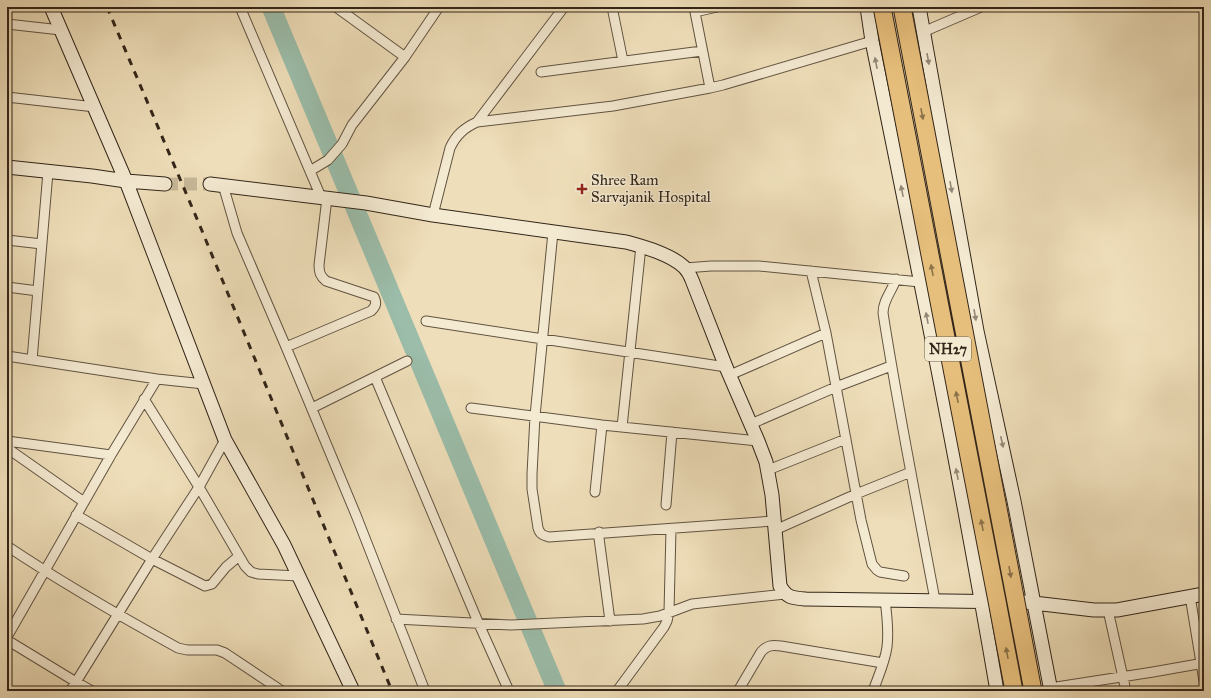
<svg xmlns="http://www.w3.org/2000/svg" width="1211" height="698" font-family="'IM FELL Great Primer',serif">
<style>
.lines{fill:none;stroke-linecap:round;stroke-linejoin:round}
.river{stroke:#9bbdaa;stroke-width:19}
.secondary-tunnel{stroke:#c8b999;stroke-width:13;stroke-dasharray:13 6;stroke-linecap:butt}
.street-casing{stroke:#615341;stroke-width:11}
.secondary-casing{stroke:#322519;stroke-width:15}
.street{stroke:#f4ead2;stroke-width:9}
.secondary{stroke:#f4ead2;stroke-width:13}
.rail{stroke:#322519;stroke-width:3;stroke-dasharray:7 7;stroke-linecap:butt}
.highway-bridge-casing{stroke:#322519;stroke-width:19;stroke-linecap:butt}
.highway-bridge{stroke:#e7bf7c;stroke-width:17}
.oneway{fill:#938876}
.oneway2{fill:#8c724a}
.poi-dot{fill:#8f2418;stroke:#f4ead2;stroke-width:1.5}
.labels{text-anchor:middle;stroke-width:3;stroke-linejoin:round;paint-order:stroke}
.shield{fill:#f4ead2;stroke:#6c6050;stroke-width:1}
.shield-label{font-size:14px;font-weight:bold;fill:#322519}
.poi-label{font-size:15px;fill:#322519;stroke:#f4ead2;text-anchor:start}
</style>
<rect width="100%" height="100%" fill="#eedeb9"/>
<filter id="stains"><feTurbulence type="fractalNoise" baseFrequency=".005" numOctaves="4"/><feColorMatrix values="0 0 0 0 .2 0 0 0 0 .09 0 0 0 0 .02 0 0 0 .5 -.17"/></filter>
<radialGradient id="worn" r=".72"><stop offset=".6" stop-color="#630" stop-opacity="0"/><stop offset="1" stop-color="#630" stop-opacity=".3"/></radialGradient>
<g class="lines">
<path class="river" d="M 271,7 L 557,691"/>
<path class="secondary-tunnel" d="M 165,184 L 210,184"/>
<defs>
<path id="street" d="M 240,7 L 321,197
M 336,7 L 405,57
M 612,7 L 623,61
M 694,7 L 710,88
M 695,12 L 717,7
M 7,24 L 61,30
M 923,32 L 981,7
M 541,72 L 702,51
M 7,97 L 95,107
M 477,122 L 564,7
M 310,171 L 328,160 L 342,144 L 352,125 L 405,57 L 439,7
M 223,185 L 237,233 L 286,347 L 356,515 L 425,691
M 433,215 L 450,148 C 456,135 464,128 477,122 L 613,106 L 710,88 L 723,85 L 872,41
M 553,232 L 535,416 L 532,474 L 532,489 L 538,528 C 540,534 542,535 549,537 L 774,521
M 7,240 L 42,244
M 685,268 L 711,266 L 759,266 L 920,282
M 811,271 L 826,333 L 861,520 L 872,564 L 877,570 L 880,572 L 904,576
M 896,279 C 892,291 883,300 883,313 C 898,409 917,504 935,600
M 7,287 L 38,291
M 426,321 L 726,367
M 286,347 L 371,311 C 376,306 377,303 374,297 L 326,281 C 320,276 319,272 319,265 L 327,198
M 7,356 L 157,379 L 204,384
M 32,360 L 48,172
M 730,375 L 826,333
M 375,377 L 478,622 L 509,691
M 144,399 L 199,487 L 245,566 L 251,572 L 258,574 L 299,576
M 312,408 L 407,361
M 471,408 L 602,425 L 758,441
M 751,424 L 836,387 L 891,366
M 622,427 L 641,246
M 7,441 L 111,455
M 7,448 L 84,502
M 768,470 L 846,439
M 595,492 L 602,425
M 666,505 L 672,432
M 76,515 L 152,559 L 205,586 L 212,584 L 226,567 L 239,556
M 775,530 L 856,494 L 911,472
M 599,532 L 599,538 L 610,621
M 7,546 C 62,583 120,616 178,648 L 187,650 L 217,650 L 225,653 L 282,691
M 1190,596 L 1204,681
M 1108,610 L 1126,691
M 396,619 L 511,625 L 643,619 L 660,616 L 692,604 L 785,594
M 7,637 L 111,455 L 157,379
M 7,640 L 76,682 L 152,559 L 199,487 L 225,440
M 1050,688 L 1153,672 L 1204,663
M 70,691 L 76,682 L 92,691
M 617,691 L 664,627 L 667,621 L 669,612 L 671,529
M 738,691 L 761,652 C 767,645 772,645 781,646 L 883,663
M 873,691 C 878,677 885,662 887,647 C 889,631 887,615 885,600"/>
<path id="secondary" d="M 51,7 L 126,181 L 225,440 L 284,545 L 353,691
M 867,7 L 872,41 C 916,257 960,474 997,691
M 919,7 L 977,331 L 1014,501 L 1051,691
M 7,167 L 92,176 L 126,181 L 165,184
M 210,184 L 366,203 L 433,215 L 626,242 C 644,247 670,254 684,267 C 687,270 690,275 692,280 L 726,367 L 758,441 L 766,462 L 772,495 L 780,586 C 787,598 792,598 806,599 L 1025,602 L 1094,610 L 1117,610 L 1204,594"/>
</defs>
<use href="#street" class="street-casing"/>
<use href="#secondary" class="secondary-casing"/>
<use href="#street" class="street"/>
<use href="#secondary" class="secondary"/>
<path class="rail" d="M 107,7 L 200,226 L 392,691"/>
<defs>
<path id="highway-bridge" d="M 882,7 L 997,601 L 1014,691
M 902,7 L 1033,691"/>
</defs>
<use href="#highway-bridge" class="highway-bridge-casing"/>
<use href="#highway-bridge" class="highway-bridge"/>
</g>
<defs><path id="oneway-solid" d="M-6-.8H1V-3.2L6.5 0L1 3.2V.8H-6Z"/></defs>
<g class="oneway">
<use href="#oneway-solid" transform="translate(928 59) rotate(80)"/>
<use href="#oneway-solid" transform="translate(876 63) rotate(-101)"/>
<use href="#oneway-solid" transform="translate(951 187) rotate(80)"/>
<use href="#oneway-solid" transform="translate(902 191) rotate(-101)"/>
<use href="#oneway-solid" transform="translate(975 315) rotate(80)"/>
<use href="#oneway-solid" transform="translate(927 318) rotate(-101)"/>
<use href="#oneway-solid" transform="translate(1002 442) rotate(78)"/>
<use href="#oneway-solid" transform="translate(957 474) rotate(-101)"/>
</g>
<g class="oneway2">
<use href="#oneway-solid" transform="translate(922 114) rotate(79)"/>
<use href="#oneway-solid" transform="translate(932 270) rotate(-101)"/>
<use href="#oneway-solid" transform="translate(957 397) rotate(-101)"/>
<use href="#oneway-solid" transform="translate(982 525) rotate(-101)"/>
<use href="#oneway-solid" transform="translate(1010 572) rotate(80)"/>
<use href="#oneway-solid" transform="translate(1007 653) rotate(-100)"/>
</g>
<path class="poi-dot" d="M580 183h4v4h4v4h-4v4h-4v-4h-4v-4h4z"/>
<g class="labels">
<rect class="shield" x="925" y="337" width="46" height="24" rx="3"/>
<g class="shield-label">
<text x="948" y="354">NH27</text>
</g>
<g class="poi-label">
<text x="591" y="185">Shree Ram<tspan x="591" dy="17">Sarvajanik Hospital</tspan></text>
</g>
</g>
<rect width="1211" height="698" fill="none" stroke="#eedeb9" stroke-width="24"/>
<rect x="8" y="8" width="1195" height="682" fill="none" stroke="#322519" stroke-width="2"/>
<rect x="12" y="12" width="1187" height="674" fill="none" stroke="#322519"/>
<rect width="100%" height="100%" filter="url(#stains)"/>
<rect width="100%" height="100%" fill="url(#worn)"/>
</svg>
